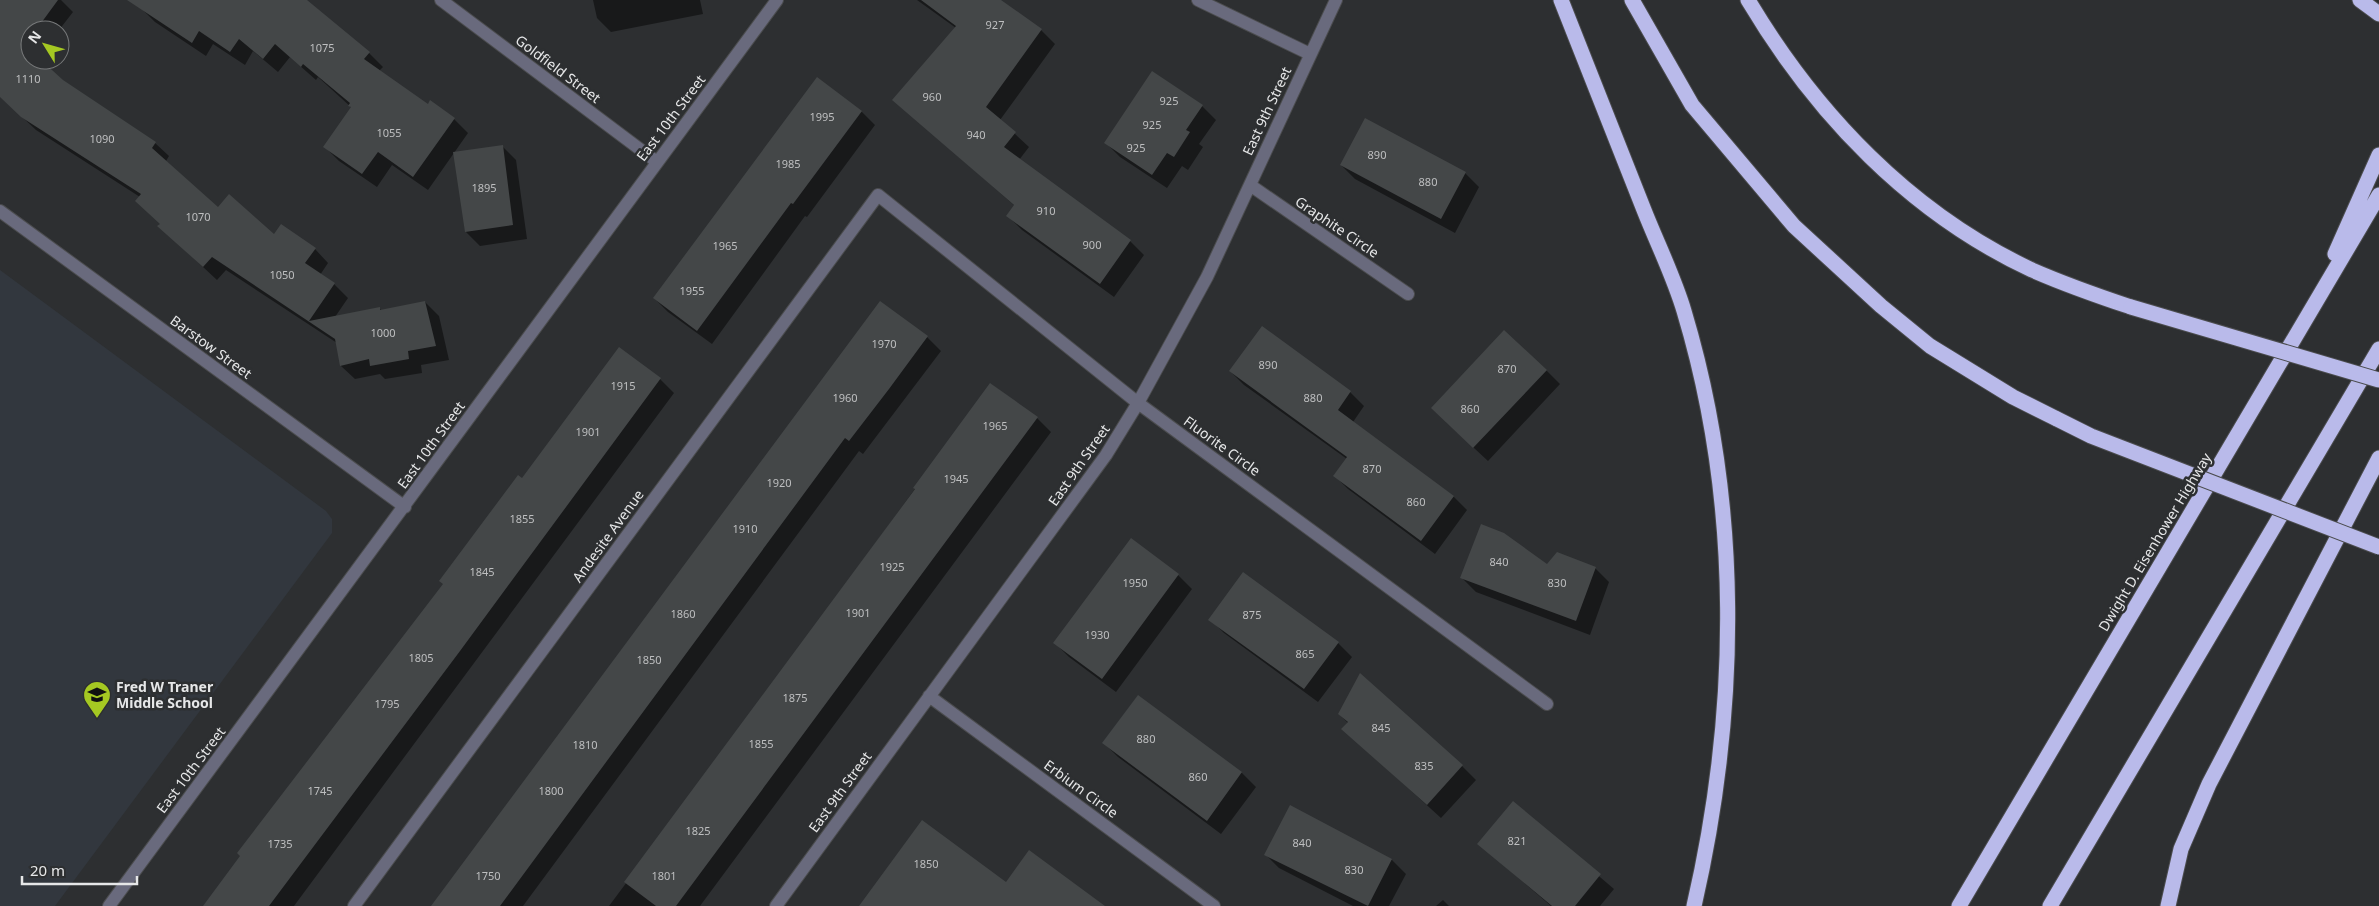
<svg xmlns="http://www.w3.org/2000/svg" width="2379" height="906" font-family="'Noto Sans',sans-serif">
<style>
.built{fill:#32373e}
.shadow{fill:#0007}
.building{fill:#444748}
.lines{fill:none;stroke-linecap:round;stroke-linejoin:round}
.minor-casing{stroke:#4b4c4e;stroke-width:14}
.highway-casing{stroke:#4b4c4e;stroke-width:17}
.minor{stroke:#696a7d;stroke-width:12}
.highway{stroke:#b9baea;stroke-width:15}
.highway-bridge-casing{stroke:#4b4c4e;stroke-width:17;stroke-linecap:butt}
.highway-bridge{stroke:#b9baea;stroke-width:15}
.labels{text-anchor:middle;stroke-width:5;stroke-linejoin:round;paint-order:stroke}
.number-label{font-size:11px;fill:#bebfc0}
.street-label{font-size:14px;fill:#e6e7e8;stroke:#2d2f31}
.poi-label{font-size:14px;font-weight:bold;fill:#e6e7e8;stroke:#2d2f31;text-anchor:start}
</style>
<rect width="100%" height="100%" fill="#2d2f31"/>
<path class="built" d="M 0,270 L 326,511 L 332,519 L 332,533 L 55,906 L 0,906 Z"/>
<path class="shadow" d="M 4,0 L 61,0 L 73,12 L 59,30 L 30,30 L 30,60 L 39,60 L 62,81 L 155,143 L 169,156 L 166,161 L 218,209 L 275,236 L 315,249 L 328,263 L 320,275 L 334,284 L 348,298 L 335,317 L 379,308 L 382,311 L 425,302 L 439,316 L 449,360 L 421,365 L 422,373 L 385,379 L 380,374 L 355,379 L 341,366 L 337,343 L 226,270 L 217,280 L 159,226 L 161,224 L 140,197 L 36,130 L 0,96 L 0,6 Z
M 138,0 L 305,0 L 369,53 L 383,67 L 379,71 L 428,105 L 454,119 L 468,133 L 428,190 L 392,165 L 377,187 L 339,161 L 325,147 L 352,108 L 318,77 L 316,80 L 290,57 L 278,72 L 253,51 L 245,65 L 213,44 L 206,56 L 155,22 L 141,8 Z
M 593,0 L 700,0 L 703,14 L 611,32 L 597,18 Z
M 917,0 L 999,0 L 1041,30 L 1055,44 L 1000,120 L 1029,147 L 1019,160 L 1130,241 L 1144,255 L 1114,297 L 1022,230 L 1008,216 L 1015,206 L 894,100 L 956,28 Z
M 1202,106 L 1216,120 L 1199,144 L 1203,147 L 1188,170 L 1182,166 L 1167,188 L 1120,157 L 1106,143 Z
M 861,111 L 875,125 L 807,217 L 805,216 L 712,344 L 668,312 L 654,298 Z
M 502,146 L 516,160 L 527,239 L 480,246 L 466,232 Z
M 1341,165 L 1465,173 L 1479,187 L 1455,233 L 1355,179 Z
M 1262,328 L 1350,392 L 1364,406 L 1353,422 L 1453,496 L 1467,510 L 1435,554 L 1348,489 L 1334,475 L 1347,459 L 1244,385 L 1230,371 Z
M 927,337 L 941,351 L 863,454 L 859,451 L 523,906 L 433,906 Z
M 620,349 L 660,379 L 674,393 L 294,906 L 205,906 Z
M 1546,370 L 1560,384 L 1488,461 L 1446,422 Z
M 991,384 L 1037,418 L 1051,432 L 700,906 L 609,906 L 724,752 Z
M 1131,540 L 1178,575 L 1192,589 L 1116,692 L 1069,657 L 1055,643 Z
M 1548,566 L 1595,568 L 1609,582 L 1590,635 L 1476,592 L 1462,578 Z
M 1210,619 L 1338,643 L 1352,657 L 1318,702 L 1224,633 Z
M 1138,696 L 1242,773 L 1256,787 L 1221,834 L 1118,757 L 1104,743 Z
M 1339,714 L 1462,766 L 1476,780 L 1441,818 L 1343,729 L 1348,723 Z
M 1513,803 L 1614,889 L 1600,906 L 1551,906 L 1479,844 Z
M 1265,854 L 1392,860 L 1406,874 L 1389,906 L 1353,906 L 1279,868 Z
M 1443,900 L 1449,906 L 1436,906 Z"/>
<path class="building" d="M 0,0 L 58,0 L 36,30 L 30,30 L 30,37 L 25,45 L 30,50 L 30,60 L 41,60 L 63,80 L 156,142 L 152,148 L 218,207 L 229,194 L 274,234 L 281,224 L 316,248 L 305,263 L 335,283 L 309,321 L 380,307 L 380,310 L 425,301 L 436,346 L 408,351 L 409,359 L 370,366 L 369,359 L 340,366 L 335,339 L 212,257 L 203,267 L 157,226 L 160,224 L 135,201 L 141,194 L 21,117 L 0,97 Z
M 127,0 L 307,0 L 370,52 L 364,59 L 428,104 L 430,100 L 455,118 L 413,177 L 378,152 L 362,174 L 323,147 L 351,107 L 348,106 L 350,103 L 303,64 L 301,67 L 275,44 L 263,59 L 239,39 L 230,52 L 199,31 L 192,43 Z
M 921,0 L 1001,0 L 1042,29 L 986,107 L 1016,132 L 1004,147 L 1131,240 L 1100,284 L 1006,216 L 1014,205 L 892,100 L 956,26 Z
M 1152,71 L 1203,105 L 1186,130 L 1190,132 L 1174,157 L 1167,153 L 1152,175 L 1104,143 Z
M 817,77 L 862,111 L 793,204 L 791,203 L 697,331 L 653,298 Z
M 1365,118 L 1466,172 L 1441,219 L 1340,165 Z
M 503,145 L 513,225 L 465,232 L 453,152 Z
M 880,301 L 928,336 L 889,389 L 849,441 L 845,438 L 500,906 L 431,906 Z
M 1262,326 L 1351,391 L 1338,410 L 1454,496 L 1421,541 L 1333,476 L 1347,457 L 1229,371 Z
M 1504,330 L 1547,370 L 1473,448 L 1431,408 Z
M 619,347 L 661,378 L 460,651 L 269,906 L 203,906 L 240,856 L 237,853 L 443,584 L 439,581 L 518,475 L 522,478 Z
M 990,383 L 1038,417 L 676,906 L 656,906 L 624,882 L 915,489 L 913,488 Z
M 1481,524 L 1504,533 L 1547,564 L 1557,552 L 1596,567 L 1576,621 L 1460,578 Z
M 1131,538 L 1179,574 L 1102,679 L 1053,643 Z
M 1243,572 L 1339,642 L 1304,689 L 1208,620 Z
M 1360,673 L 1463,765 L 1427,805 L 1341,729 L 1348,722 L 1338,714 Z
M 1138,695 L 1242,772 L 1207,821 L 1102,743 Z
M 1513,801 L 1601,874 L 1575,906 L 1552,906 L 1477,844 Z
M 1290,805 L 1392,859 L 1368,906 L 1264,855 Z
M 922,820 L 1006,882 L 1029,850 L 1105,906 L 859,906 Z"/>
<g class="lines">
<defs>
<path id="minor" d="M 441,0 L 657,162
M 1198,0 L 1310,54
M 1250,185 L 1408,294
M 0,211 L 405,507
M 929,696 L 1214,906
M 109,906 C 333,605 553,301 777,0
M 354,906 L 878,195 L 1138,403 L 1547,704
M 776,906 L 1106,455 L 1138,403 L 1207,277 L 1336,0"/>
<path id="highway" d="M 1561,0 C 1589,70 1617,140 1644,210 C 1657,243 1674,277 1684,311 C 1742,504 1739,711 1694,906
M 1632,0 L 1692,105 L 1794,226 L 1881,306 L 1930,346 L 2013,397 L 2057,419
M 1748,0 C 1816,114 1910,213 2032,270 C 2064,284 2098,296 2131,307
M 2360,0 L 2379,14
M 2335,254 L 2379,155
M 1959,906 L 2379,195
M 2050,906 L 2379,349
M 2168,906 L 2181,849 L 2209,784 L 2379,458"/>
</defs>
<use href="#minor" class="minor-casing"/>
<use href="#highway" class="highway-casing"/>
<use href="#minor" class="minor"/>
<use href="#highway" class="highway"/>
<defs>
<path id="highway-bridge" d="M 2131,307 L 2379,380
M 2057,419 L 2091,436 L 2379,547"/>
</defs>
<use href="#highway-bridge" class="highway-bridge-casing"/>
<use href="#highway-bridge" class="highway-bridge"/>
</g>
<defs>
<symbol id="school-pin" viewBox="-11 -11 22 30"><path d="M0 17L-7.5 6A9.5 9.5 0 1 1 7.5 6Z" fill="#a5c822" stroke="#2d2f31"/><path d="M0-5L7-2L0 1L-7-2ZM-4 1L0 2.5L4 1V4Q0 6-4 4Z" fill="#111"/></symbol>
</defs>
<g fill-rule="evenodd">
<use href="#school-pin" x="81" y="679" width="32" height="43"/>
</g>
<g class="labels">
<g class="number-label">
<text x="995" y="29">927</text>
<text x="322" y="52">1075</text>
<text x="28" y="83">1110</text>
<text x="932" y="101">960</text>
<text x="1169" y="105">925</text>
<text x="822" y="121">1995</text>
<text x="1152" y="129">925</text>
<text x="389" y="137">1055</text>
<text x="976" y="139">940</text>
<text x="102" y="143">1090</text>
<text x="1136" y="152">925</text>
<text x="1377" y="159">890</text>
<text x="788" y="168">1985</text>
<text x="1428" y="186">880</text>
<text x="484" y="192">1895</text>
<text x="1046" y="215">910</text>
<text x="198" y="221">1070</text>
<text x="1092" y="249">900</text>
<text x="725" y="250">1965</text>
<text x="282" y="279">1050</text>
<text x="692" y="295">1955</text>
<text x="383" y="337">1000</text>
<text x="884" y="348">1970</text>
<text x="1268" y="369">890</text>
<text x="1507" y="373">870</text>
<text x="623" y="390">1915</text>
<text x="845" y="402">1960</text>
<text x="1313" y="402">880</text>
<text x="1470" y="413">860</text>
<text x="995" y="430">1965</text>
<text x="588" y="436">1901</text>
<text x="1372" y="473">870</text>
<text x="956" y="483">1945</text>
<text x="779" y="487">1920</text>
<text x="1416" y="506">860</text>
<text x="522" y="523">1855</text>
<text x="745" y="533">1910</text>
<text x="1499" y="566">840</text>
<text x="892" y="571">1925</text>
<text x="482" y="576">1845</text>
<text x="1135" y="587">1950</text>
<text x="1557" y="587">830</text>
<text x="858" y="617">1901</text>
<text x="683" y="618">1860</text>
<text x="1252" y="619">875</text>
<text x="1097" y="639">1930</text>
<text x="1305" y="658">865</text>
<text x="421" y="662">1805</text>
<text x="649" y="664">1850</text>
<text x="795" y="702">1875</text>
<text x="387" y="708">1795</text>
<text x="1381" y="732">845</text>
<text x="1146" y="743">880</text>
<text x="761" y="748">1855</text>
<text x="585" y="749">1810</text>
<text x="1424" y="770">835</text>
<text x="1198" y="781">860</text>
<text x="320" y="795">1745</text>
<text x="551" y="795">1800</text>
<text x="698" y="835">1825</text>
<text x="1517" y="845">821</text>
<text x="1302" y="847">840</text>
<text x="280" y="848">1735</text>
<text x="926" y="868">1850</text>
<text x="1354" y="874">830</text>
<text x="488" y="880">1750</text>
<text x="664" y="880">1801</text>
</g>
<g class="street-label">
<text transform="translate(558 69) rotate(37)" y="5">Goldfield Street</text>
<text transform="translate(1267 111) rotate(-65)" y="5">East 9th Street</text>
<text transform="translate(671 118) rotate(-53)" y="5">East 10th Street</text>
<text transform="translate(1337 227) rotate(34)" y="5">Graphite Circle</text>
<text transform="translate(211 347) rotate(36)" y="5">Barstow Street</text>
<text transform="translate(431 445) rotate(-54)" y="5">East 10th Street</text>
<text transform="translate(1222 446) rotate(36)" y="5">Fluorite Circle</text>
<text transform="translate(1079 465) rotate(-55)" y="5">East 9th Street</text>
<text transform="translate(608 536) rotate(-54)" y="5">Andesite Avenue</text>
<text transform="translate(2155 542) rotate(-59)" y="5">Dwight D. Eisenhower Highway</text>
<text transform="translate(191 770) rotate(-53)" y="5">East 10th Street</text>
<text transform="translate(1081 789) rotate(36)" y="5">Erbium Circle</text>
<text transform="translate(840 792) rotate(-54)" y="5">East 9th Street</text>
</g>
<g class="poi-label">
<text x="116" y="692">Fred W Traner<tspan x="116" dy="16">Middle School</tspan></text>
</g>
</g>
<g transform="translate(45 45) rotate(307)"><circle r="24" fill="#2d2f31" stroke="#77797a"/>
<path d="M0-4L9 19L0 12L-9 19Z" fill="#a5c822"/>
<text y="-8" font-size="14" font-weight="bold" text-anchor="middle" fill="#e6e7e8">N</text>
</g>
<path d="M22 876v8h115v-8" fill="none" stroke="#e6e7e8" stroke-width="2.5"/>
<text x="30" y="876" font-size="15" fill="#e6e7e8" stroke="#2d2f31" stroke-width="4" paint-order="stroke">20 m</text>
</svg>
